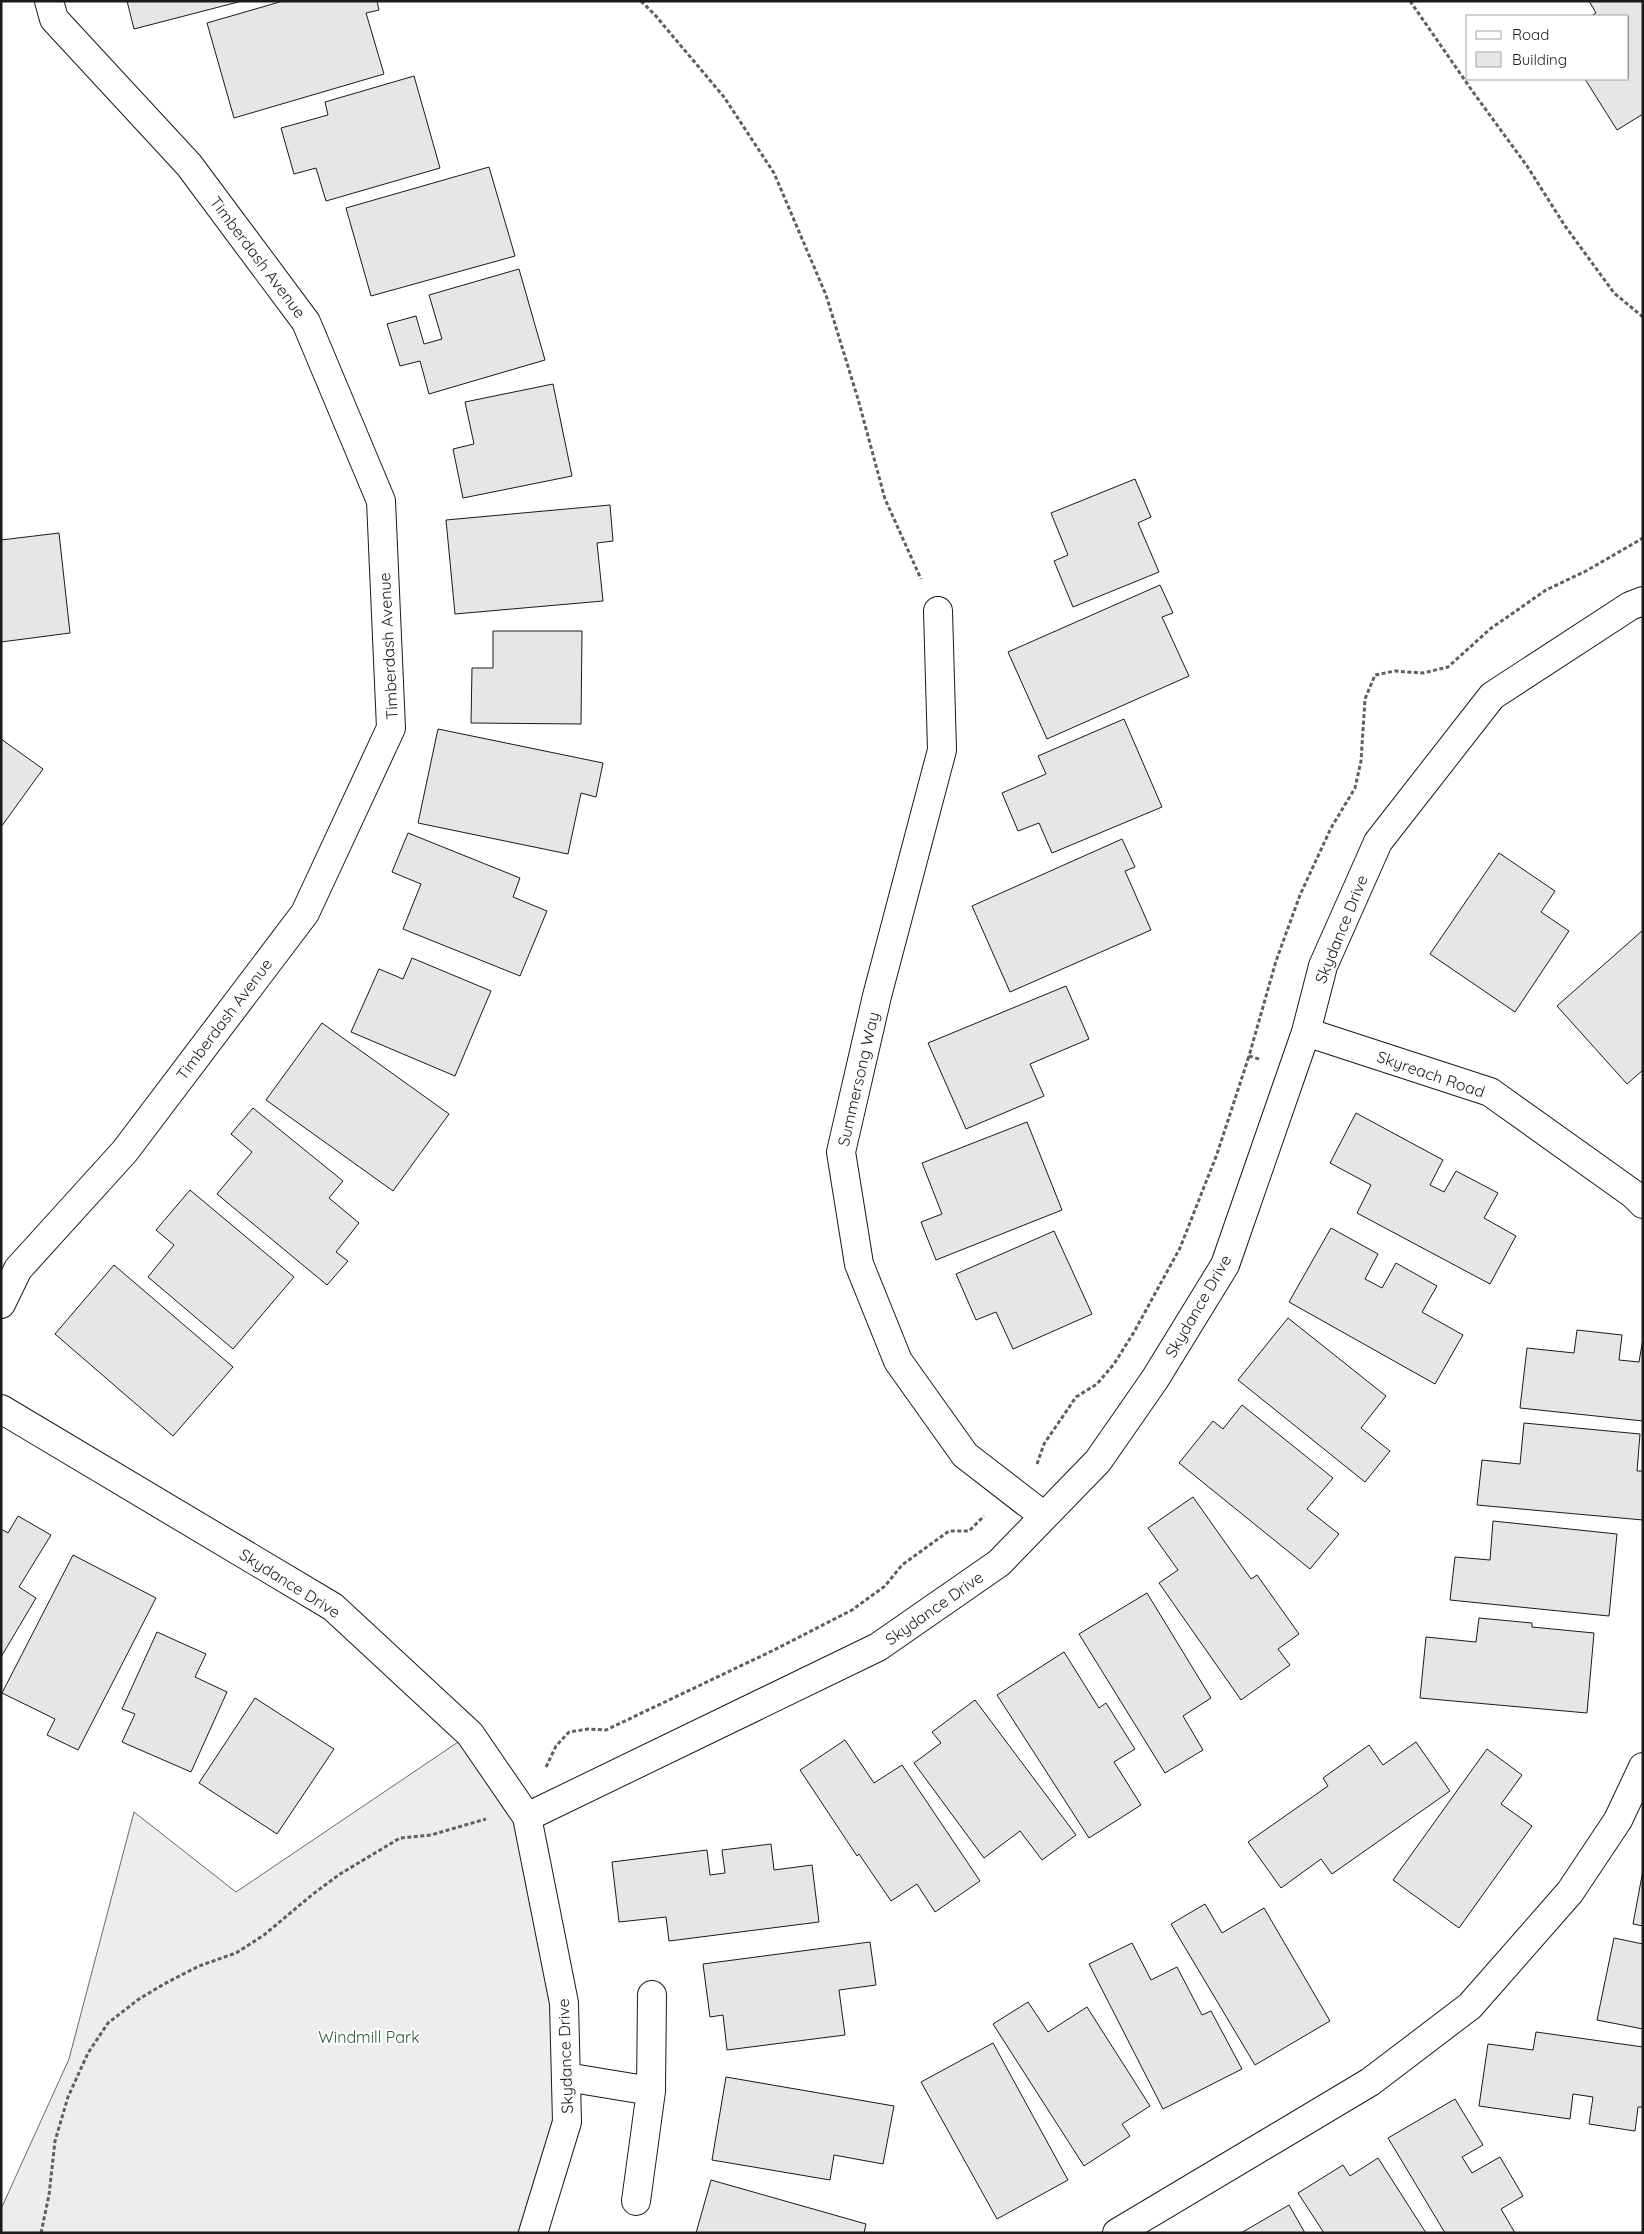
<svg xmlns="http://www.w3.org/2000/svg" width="1644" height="2234" font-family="Quicksand,sans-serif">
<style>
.built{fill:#ededed;stroke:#6a6a6a}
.building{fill:#e6e6e6;stroke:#1a1a1a}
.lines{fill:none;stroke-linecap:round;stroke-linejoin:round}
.minor-casing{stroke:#1a1a1a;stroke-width:30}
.path{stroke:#5f5f5f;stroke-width:3;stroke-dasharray:4 2.5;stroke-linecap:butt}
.minor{stroke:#fff;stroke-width:28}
.labels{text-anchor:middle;stroke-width:4;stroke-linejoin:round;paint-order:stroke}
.street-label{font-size:16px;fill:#1a1a1a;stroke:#fff}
.park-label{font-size:16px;fill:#2b5a34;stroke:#fff}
</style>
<rect width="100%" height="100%" fill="#fff"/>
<path class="built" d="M 470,1734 L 512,1794 L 566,2077 L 533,2233 L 1,2233 L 1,2209 L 69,2059 L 134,1812 L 236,1892 Z"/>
<path class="building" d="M 127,1 L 242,1 L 134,29 Z
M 283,1 L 377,1 L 379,10 L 366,13 L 384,74 L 234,118 L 207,23 Z
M 1589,1 L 1643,1 L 1643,114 L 1617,130 L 1585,79 L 1628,79 L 1628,16 L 1591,16 L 1596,13 Z
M 414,76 L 440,168 L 326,201 L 316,168 L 294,174 L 281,128 L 328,115 L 325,102 Z
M 489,167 L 515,256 L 371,296 L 346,208 Z
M 519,269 L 545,360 L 429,394 L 420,361 L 400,366 L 387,324 L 416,316 L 424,344 L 442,339 L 429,295 Z
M 553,384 L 572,476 L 463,498 L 453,449 L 474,444 L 465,402 Z
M 1135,479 L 1151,517 L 1138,523 L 1159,572 L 1073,607 L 1054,561 L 1068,555 L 1051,513 Z
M 610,505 L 613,541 L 597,543 L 603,601 L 455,614 L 446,520 Z
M 59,533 L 70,633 L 1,642 L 1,540 Z
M 1160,585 L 1173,613 L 1162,617 L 1189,676 L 1047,739 L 1008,652 Z
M 493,631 L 582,631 L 581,724 L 471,723 L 472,668 L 493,668 Z
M 1124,719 L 1162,807 L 1052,853 L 1039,823 L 1018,831 L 1002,793 L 1046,774 L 1038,756 Z
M 438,729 L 603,763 L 596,797 L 581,793 L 568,854 L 418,823 Z
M 1,739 L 43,769 L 1,827 Z
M 408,833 L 520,878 L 513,897 L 547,911 L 520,976 L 403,929 L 421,884 L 392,872 Z
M 1122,839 L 1135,867 L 1125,871 L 1151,930 L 1010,992 L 972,906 Z
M 1499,853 L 1555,891 L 1541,912 L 1569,931 L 1515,1012 L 1430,954 Z
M 1643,930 L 1643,1070 L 1627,1084 L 1557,1006 Z
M 412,958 L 491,991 L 455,1076 L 351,1032 L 379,969 L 403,979 Z
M 1066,986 L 1089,1039 L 1030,1064 L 1044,1096 L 966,1129 L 928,1043 Z
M 322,1023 L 449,1114 L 393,1191 L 266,1100 Z
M 253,1108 L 343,1181 L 329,1198 L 359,1223 L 336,1252 L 348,1261 L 327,1285 L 217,1194 L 252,1152 L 231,1134 Z
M 1356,1113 L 1443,1160 L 1430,1185 L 1444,1192 L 1456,1171 L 1498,1193 L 1484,1218 L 1516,1236 L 1490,1284 L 1357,1213 L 1371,1185 L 1330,1163 Z
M 1027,1122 L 1062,1210 L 936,1260 L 921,1222 L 942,1214 L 922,1163 Z
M 190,1190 L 294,1277 L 233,1349 L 148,1277 L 174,1245 L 156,1230 Z
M 1331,1228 L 1378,1254 L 1365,1279 L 1382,1288 L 1396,1263 L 1437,1286 L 1422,1312 L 1463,1335 L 1435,1384 L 1289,1302 Z
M 1054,1231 L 1092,1314 L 1013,1349 L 996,1312 L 976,1320 L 956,1274 Z
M 114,1265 L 233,1367 L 173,1436 L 55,1334 Z
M 1288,1318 L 1386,1396 L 1361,1428 L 1390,1451 L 1365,1482 L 1238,1380 Z
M 1577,1330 L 1622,1335 L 1619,1360 L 1639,1362 L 1643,1338 L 1643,1421 L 1520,1408 L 1527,1348 L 1574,1353 Z
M 1242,1405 L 1333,1478 L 1307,1509 L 1339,1534 L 1310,1569 L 1179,1463 L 1213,1421 L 1223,1429 Z
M 1524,1423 L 1640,1434 L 1637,1471 L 1643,1471 L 1643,1520 L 1477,1505 L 1482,1460 L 1520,1464 Z
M 1193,1497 L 1251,1579 L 1257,1575 L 1299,1634 L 1278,1649 L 1290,1665 L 1241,1700 L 1159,1583 L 1178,1570 L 1148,1528 Z
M 18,1516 L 51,1535 L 19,1587 L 36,1598 L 1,1657 L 1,1529 L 8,1533 Z
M 1493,1521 L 1617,1534 L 1609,1616 L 1450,1600 L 1455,1557 L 1490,1560 Z
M 73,1555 L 156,1598 L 78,1750 L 47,1735 L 55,1719 L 2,1693 Z
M 1147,1593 L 1211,1698 L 1183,1716 L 1203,1750 L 1165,1773 L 1079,1634 Z
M 1479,1618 L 1532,1623 L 1532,1627 L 1594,1633 L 1587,1713 L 1420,1698 L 1426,1637 L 1476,1642 Z
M 157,1632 L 206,1654 L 195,1677 L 227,1692 L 191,1772 L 122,1742 L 135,1714 L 122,1709 Z
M 1064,1652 L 1099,1708 L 1106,1703 L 1135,1749 L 1114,1762 L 1141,1805 L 1089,1838 L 997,1695 Z
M 255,1698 L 334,1749 L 277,1834 L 199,1783 Z
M 975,1700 L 1076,1835 L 1042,1860 L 1020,1831 L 984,1858 L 914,1763 L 941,1743 L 932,1732 Z
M 845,1740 L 874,1783 L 902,1765 L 980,1881 L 935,1912 L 917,1884 L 891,1901 L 859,1854 L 857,1856 L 800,1770 Z
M 1416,1742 L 1450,1791 L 1332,1874 L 1321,1859 L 1281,1888 L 1248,1842 L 1328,1786 L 1323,1778 L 1369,1745 L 1383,1765 Z
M 1487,1749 L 1522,1775 L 1501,1804 L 1532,1826 L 1459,1928 L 1393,1880 Z
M 771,1844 L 774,1870 L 812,1865 L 819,1922 L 669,1941 L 666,1917 L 619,1922 L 612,1862 L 707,1850 L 710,1875 L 725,1873 L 722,1850 Z
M 1643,1870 L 1643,1926 L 1633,1924 Z
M 1205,1904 L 1222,1933 L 1264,1908 L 1330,2021 L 1255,2065 L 1171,1924 Z
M 1614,1938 L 1643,1944 L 1643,2029 L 1597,2020 Z
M 870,1942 L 876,1985 L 839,1990 L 845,2035 L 727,2050 L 723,2015 L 710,2017 L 703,1964 Z
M 1132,1943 L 1151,1980 L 1177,1967 L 1202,2015 L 1211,2011 L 1242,2069 L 1163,2109 L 1089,1964 Z
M 1028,2002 L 1048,2032 L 1087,2007 L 1150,2106 L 1122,2124 L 1130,2136 L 1084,2166 L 993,2024 Z
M 1536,2032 L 1643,2047 L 1643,2107 L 1638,2107 L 1635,2131 L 1589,2124 L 1593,2097 L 1573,2094 L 1570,2119 L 1479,2106 L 1488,2044 L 1533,2050 Z
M 993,2043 L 1068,2180 L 997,2219 L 921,2082 Z
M 726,2077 L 894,2106 L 883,2164 L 834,2155 L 830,2180 L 712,2160 Z
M 1455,2099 L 1483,2145 L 1462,2157 L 1472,2173 L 1500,2157 L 1523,2196 L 1501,2209 L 1515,2233 L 1445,2233 L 1388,2138 Z
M 1378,2158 L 1426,2233 L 1324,2233 L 1298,2193 L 1343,2165 L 1350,2176 Z
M 711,2180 L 866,2224 L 864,2233 L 696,2233 Z
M 1289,2205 L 1305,2233 L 1241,2233 Z"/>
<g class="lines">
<defs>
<path id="minor" d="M 938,611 L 942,750 L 877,996 L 841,1152 L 859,1264 L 898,1361 L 965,1455 L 1044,1516
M 1306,1032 L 1490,1092 L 1633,1194 L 1643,1204
M 1,1304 L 18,1269 L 125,1151 L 305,913 L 391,728 L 381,501 L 306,322 L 189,165 L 54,19 L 49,1
M 1,1409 L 333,1607 L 470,1734 L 527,1817
M 566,2077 L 651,2091
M 636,2201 L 651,2091 L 652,1995
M 533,2233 L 567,2122 L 564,2003 L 527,1817 L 878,1647 L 999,1563 L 1098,1461 L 1155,1379 L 1225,1265 L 1306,1032 L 1323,966 L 1378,842 L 1492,696 L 1630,606 L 1643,601
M 1117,2233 L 1370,2082 L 1470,2006 L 1570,1892 L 1618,1820 L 1643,1767"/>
</defs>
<use href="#minor" class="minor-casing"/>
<path class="path" d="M 641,1 L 655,15 L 724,97 L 774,173 L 826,295 L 858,399 L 885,499 L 921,579
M 1410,1 L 1473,92 L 1527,166 L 1565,226 L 1614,293 L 1643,317
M 1259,1059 L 1249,1056 L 1276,961 L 1300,895 L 1331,828 L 1355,788 L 1361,761 L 1365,699 L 1375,675 L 1395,671 L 1423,673 L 1448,667 L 1490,629 L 1546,590 L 1586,571 L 1643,538
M 1037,1464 L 1044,1444 L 1076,1397 L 1097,1384 L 1114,1364 L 1134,1332 L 1180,1248 L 1217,1154 L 1249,1056
M 546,1767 L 556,1746 L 569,1732 L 588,1729 L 606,1730 L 774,1650 L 852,1610 L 885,1586 L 902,1565 L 949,1531 L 969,1531 L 984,1516
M 41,2233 L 49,2195 L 55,2141 L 68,2097 L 88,2053 L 108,2023 L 139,1999 L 164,1984 L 199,1966 L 236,1953 L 264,1935 L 313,1894 L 340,1874 L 400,1838 L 431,1835 L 486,1819"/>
<use href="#minor" class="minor"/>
</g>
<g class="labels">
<g class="street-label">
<text transform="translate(258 257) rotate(53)" y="6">Timberdash Avenue</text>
<text transform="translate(388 646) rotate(-93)" y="6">Timberdash Avenue</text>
<text transform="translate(1341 929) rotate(-68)" y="6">Skydance Drive</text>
<text transform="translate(224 1019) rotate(-53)" y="6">Timberdash Avenue</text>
<text transform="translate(1431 1074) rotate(19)" y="6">Skyreach Road</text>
<text transform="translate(858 1079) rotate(-77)" y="6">Summersong Way</text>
<text transform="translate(1198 1306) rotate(-60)" y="6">Skydance Drive</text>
<text transform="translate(290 1583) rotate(32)" y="6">Skydance Drive</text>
<text transform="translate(934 1608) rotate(-35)" y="6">Skydance Drive</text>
<text transform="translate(565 2056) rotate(-92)" y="6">Skydance Drive</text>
</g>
<g class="park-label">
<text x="369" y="2043">Windmill Park</text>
</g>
</g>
<rect width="1644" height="2234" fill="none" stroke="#1a1a1a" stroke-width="5"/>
<rect x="1466" y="15" width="162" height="65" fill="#ffffff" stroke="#a3a3a3"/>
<rect x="1476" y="31" width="25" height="8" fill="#ffffff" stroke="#a3a3a3"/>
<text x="1512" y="40" font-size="15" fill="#1a1a1a">Road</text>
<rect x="1476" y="52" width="25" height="15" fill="#e6e6e6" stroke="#a3a3a3"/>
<text x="1512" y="65" font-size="15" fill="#1a1a1a">Building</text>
</svg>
